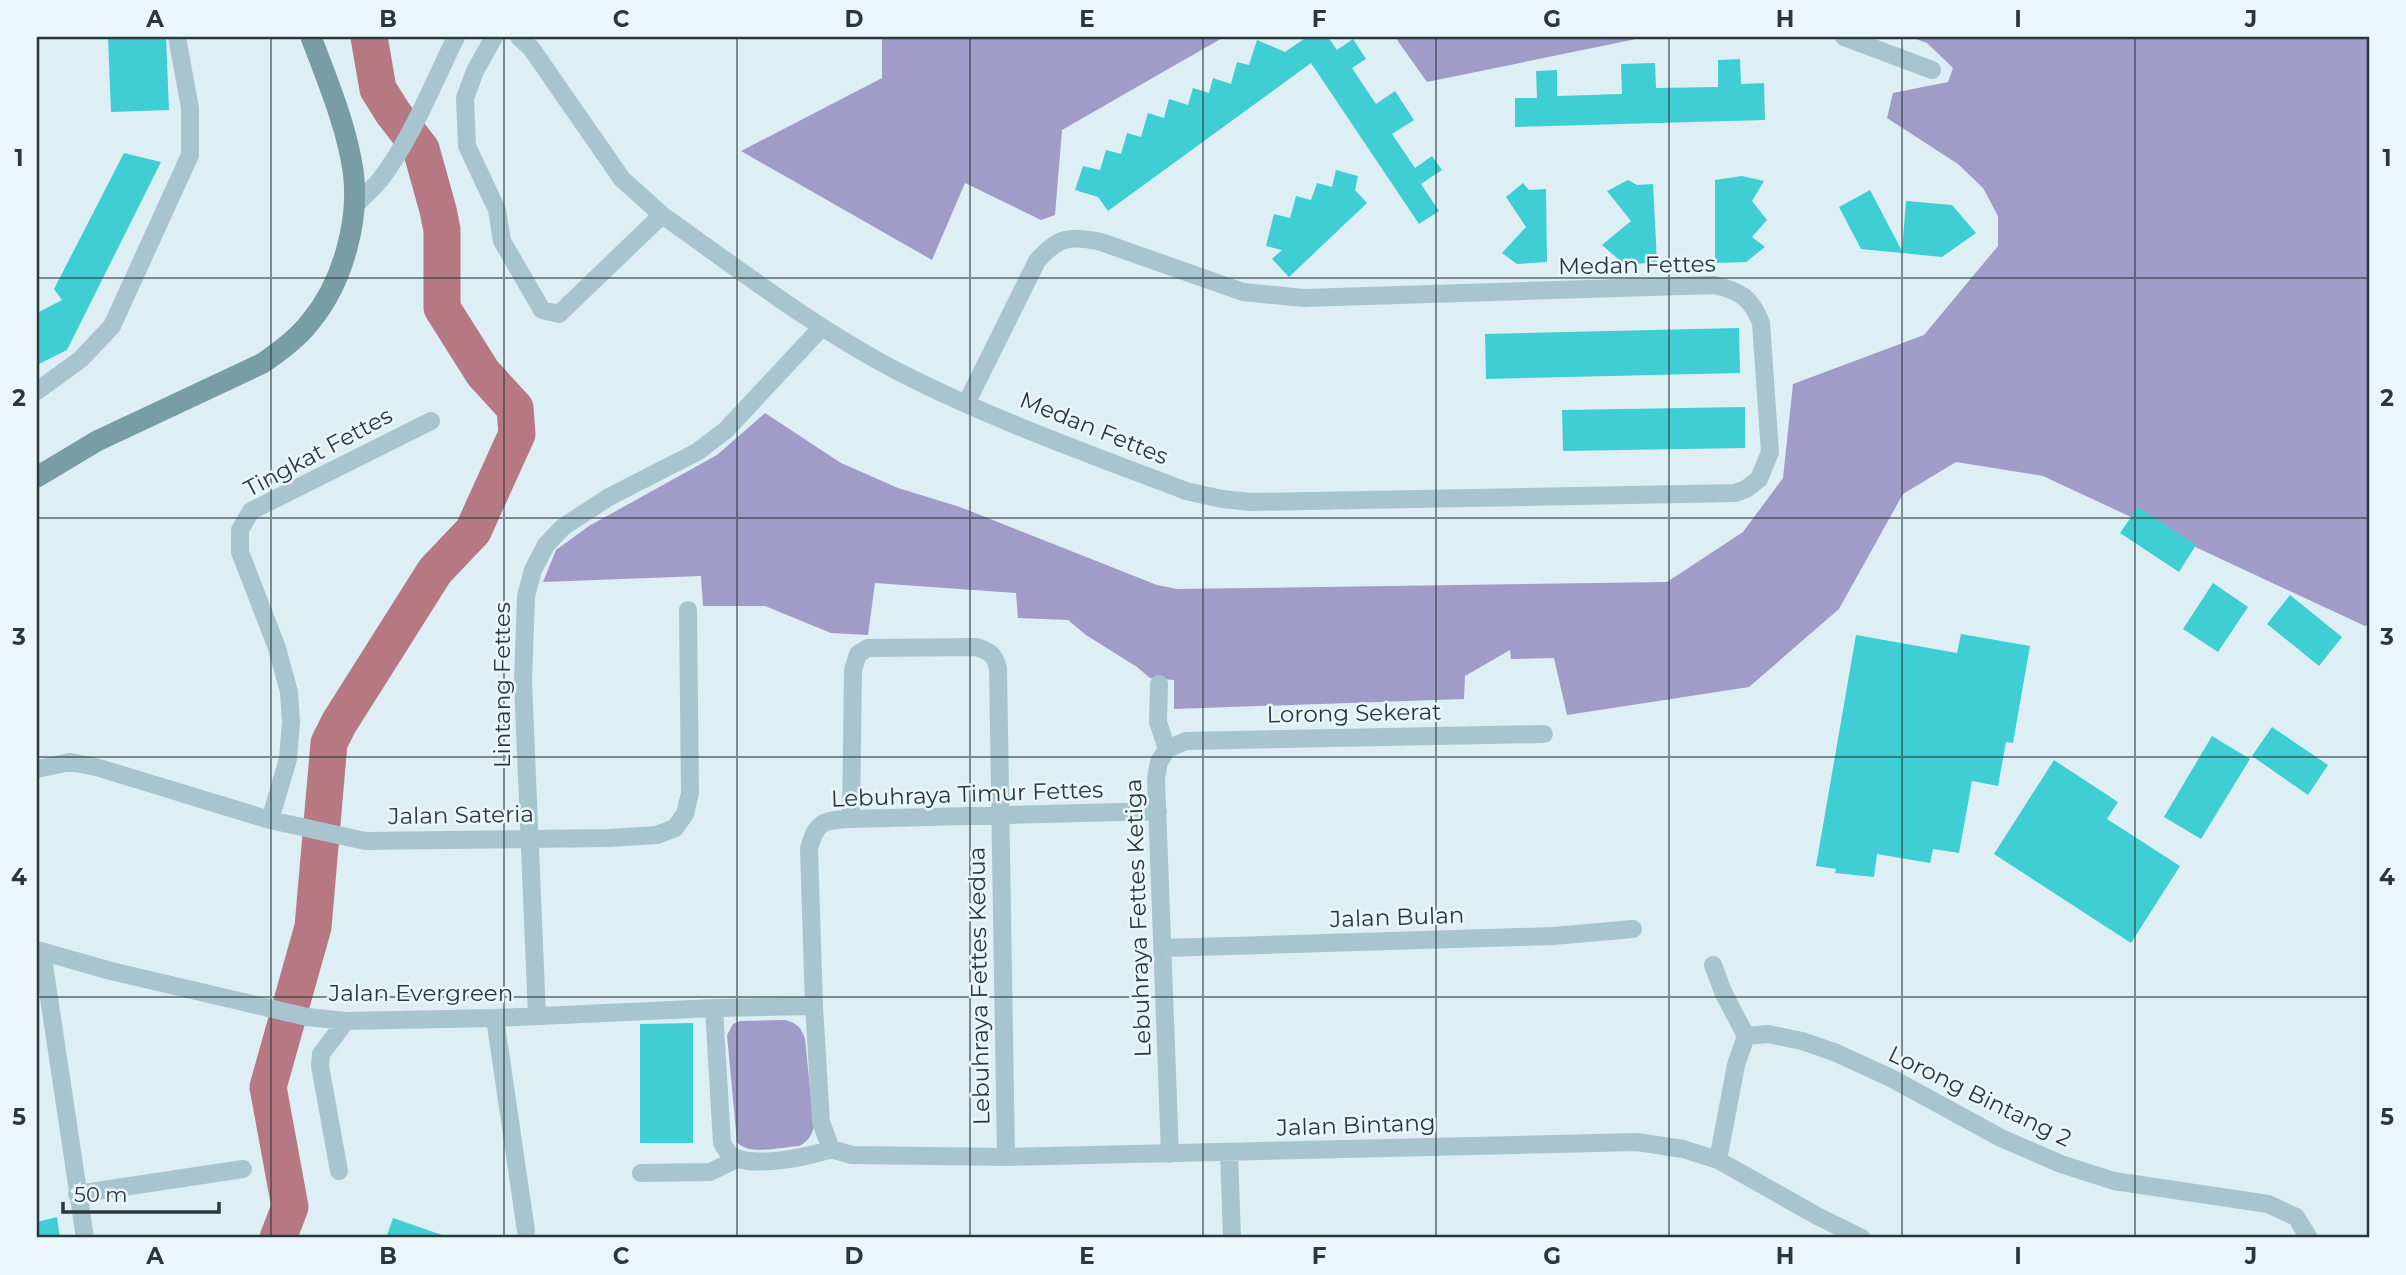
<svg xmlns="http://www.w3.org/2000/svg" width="2406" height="1275" font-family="Montserrat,sans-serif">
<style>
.green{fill:#a19bc7}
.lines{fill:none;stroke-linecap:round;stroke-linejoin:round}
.river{stroke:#b67983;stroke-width:37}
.building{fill:#3eced3}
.street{stroke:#a8c5cf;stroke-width:18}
.secondary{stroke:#789da4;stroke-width:21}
.grid{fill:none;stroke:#29393b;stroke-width:2;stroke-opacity:0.55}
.labels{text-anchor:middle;stroke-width:5;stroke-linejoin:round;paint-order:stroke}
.street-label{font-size:23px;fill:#29393b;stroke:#ebf6fc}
.neatline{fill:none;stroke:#29393b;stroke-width:2.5}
.grid-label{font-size:23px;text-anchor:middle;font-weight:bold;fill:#29393b}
</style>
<rect width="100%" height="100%" fill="#deeef5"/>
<path class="green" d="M 882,37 L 1224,37 L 1062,130 L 1055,215 L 1041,220 L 965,183 L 932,260 L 741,151 L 882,78 Z
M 1395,37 L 1646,37 L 1427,82 Z
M 1910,37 L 2369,37 L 2369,624 L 2365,626 L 2043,476 L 1956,462 L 1903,494 L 1839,609 L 1749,687 L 1567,715 L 1554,658 L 1511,659 L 1510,650 L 1465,676 L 1464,699 L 1174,709 L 1174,680 L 1150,678 L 1137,667 L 1086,635 L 1068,620 L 1018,618 L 1016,593 L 875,583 L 868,635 L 831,633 L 765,606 L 703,606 L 701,576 L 543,582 L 556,550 L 589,526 L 717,455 L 765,413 L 841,463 L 898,488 L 960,507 L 1157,585 L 1177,589 L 1667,582 L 1743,532 L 1783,478 L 1793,384 L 1924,335 L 1998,246 L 1998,216 L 1983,188 L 1958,164 L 1887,118 L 1893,93 L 1948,82 L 1953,68 L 1927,43 Z
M 785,1020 C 797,1023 801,1027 805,1039 L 814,1127 C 811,1136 808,1142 799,1146 C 782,1147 748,1156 737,1142 L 727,1035 L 733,1024 L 740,1021 Z"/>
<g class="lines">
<path class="river" d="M 278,1238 L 290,1207 L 268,1087 L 313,927 L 329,743 L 339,723 L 435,571 L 473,531 L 517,434 L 515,408 L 483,373 L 442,308 L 442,230 L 438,210 L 421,149 L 393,113 L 378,89 L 369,37"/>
</g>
<path class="building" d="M 108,37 L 166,37 L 169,110 L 111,112 Z
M 1307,37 L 1328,37 L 1337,50 L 1353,39 L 1366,59 L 1352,68 L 1376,104 L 1395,91 L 1414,120 L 1392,134 L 1415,168 L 1432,156 L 1442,170 L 1421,184 L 1439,211 L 1419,224 L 1311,63 L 1108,211 L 1098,197 L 1075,190 L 1083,166 L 1100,170 L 1106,150 L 1121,154 L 1127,133 L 1141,137 L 1148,113 L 1164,118 L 1169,99 L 1188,105 L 1193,88 L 1209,93 L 1213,78 L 1231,84 L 1237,62 L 1249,65 L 1257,40 L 1285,52 Z
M 1740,59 L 1741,84 L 1764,83 L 1765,120 L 1515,127 L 1515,98 L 1537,98 L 1536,71 L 1557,70 L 1557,96 L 1622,94 L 1621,64 L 1655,63 L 1656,88 L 1718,87 L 1718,60 Z
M 124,153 L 161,162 L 67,350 L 37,365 L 37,313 L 62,300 L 54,289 Z
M 1336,170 L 1358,176 L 1355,190 L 1367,203 L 1289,277 L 1272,259 L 1282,250 L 1266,246 L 1274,214 L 1290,218 L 1296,196 L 1311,200 L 1317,183 L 1332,187 Z
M 1742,176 L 1764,181 L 1752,201 L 1767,220 L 1752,237 L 1765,247 L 1746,262 L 1715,263 L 1715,180 Z
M 1628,180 L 1637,185 L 1653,184 L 1657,262 L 1625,265 L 1602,245 L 1631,221 L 1607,191 Z
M 1523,183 L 1529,190 L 1546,189 L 1547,262 L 1517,264 L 1502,253 L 1526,227 L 1506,197 Z
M 1870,190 L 1902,251 L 1906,201 L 1952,205 L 1976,233 L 1942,257 L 1861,249 L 1839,207 Z
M 1739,328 L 1740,373 L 1486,379 L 1485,334 Z
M 1745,407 L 1745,448 L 1563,451 L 1562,410 Z
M 2138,507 L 2196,545 L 2179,572 L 2120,533 Z
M 2213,583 L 2248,607 L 2218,652 L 2183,629 Z
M 2290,595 L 2342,637 L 2319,666 L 2267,624 Z
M 1961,634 L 2030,646 L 2013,743 L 2006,742 L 1998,786 L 1972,781 L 1959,853 L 1933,849 L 1930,863 L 1877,854 L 1874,877 L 1835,873 L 1836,869 L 1816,866 L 1856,635 L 1957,653 Z
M 2272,727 L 2328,765 L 2308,795 L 2252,756 Z
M 2212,736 L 2250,759 L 2201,839 L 2164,817 Z
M 2054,760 L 2118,802 L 2107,819 L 2180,866 L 2131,943 L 1994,854 Z
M 693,1023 L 693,1143 L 640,1143 L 640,1024 Z
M 57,1217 L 60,1238 L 37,1238 L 37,1222 Z
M 393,1218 L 445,1236 L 444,1238 L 386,1238 Z"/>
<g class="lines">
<path class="street" d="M 494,37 L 475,71 L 465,98 L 467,146 L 497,210 L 502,241 L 542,310 L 559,314 L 662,215
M 519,37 L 531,48 L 622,179 L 662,215 C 740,270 817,330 901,373 C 991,419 1092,455 1186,491 L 1222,499 L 1251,502 L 1735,493 L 1746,489 L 1759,479 L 1770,452 L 1761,323 C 1751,298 1741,291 1714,285 L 1304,298 L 1243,292 L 1101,242 C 1070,235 1058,237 1037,261 L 966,404
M 1844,37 L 1932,70
M 354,207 C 362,198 372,189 380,180 C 412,138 433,84 456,37
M 37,391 L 81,359 L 112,326 L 190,155 L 190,108 L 177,37
M 1159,684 L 1158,722 L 1167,749 L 1159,762 L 1156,778 L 1170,1154
M 1167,749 L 1186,741 L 1544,734
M 37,769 L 70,762 L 96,767 L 270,820 L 365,841 L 609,838 L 657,835 L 675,828 L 685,814 L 690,793 L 688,610
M 851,819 L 853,670 L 858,654 L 868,648 L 976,647 C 990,651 995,655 998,669 L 1006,1157
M 270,820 L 288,759 L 291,722 L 289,692 L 277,648 L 240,552 L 240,530 L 251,511 L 431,421
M 1163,948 L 1553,936 L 1633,929
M 37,950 L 111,971 L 307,1017 L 346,1021 L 495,1018 L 714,1008 L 814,1006
M 42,951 L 85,1238
M 1713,965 L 1724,994 L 1746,1036 L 1736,1065 L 1718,1160
M 714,1008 L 722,1143 C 726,1150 729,1155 736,1158 C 759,1167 808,1157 831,1149
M 537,1016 L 523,682 L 526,596 L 533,570 L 546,545 L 563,527 L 609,497 L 697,452 L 726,430 L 822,327
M 495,1018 L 526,1231
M 1746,1036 L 1768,1034 L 1802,1041 L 1834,1052 L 1891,1078 L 2001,1138 L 2061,1164 L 2114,1181 L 2268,1204 L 2296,1217 L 2309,1238
M 831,1149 L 852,1155 L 1006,1157 L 1637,1142 L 1683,1149 L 1718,1160 L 1819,1217 L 1862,1238
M 831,1149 L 821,1122 L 814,1006 L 809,849 C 816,821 824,820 851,819 L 1158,811
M 1229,1153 L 1232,1238
M 339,1171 L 320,1066 L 321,1054 L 346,1021
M 641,1173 L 710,1172 L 737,1159
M 77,1194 L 243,1169"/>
<path class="secondary" d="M 37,477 L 97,441 L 263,363 C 280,351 298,338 311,321 C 343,282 360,220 353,170 C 346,124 327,80 311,37"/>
</g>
<path class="grid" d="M 271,37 L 271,1238M 504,37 L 504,1238M 737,37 L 737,1238M 970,37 L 970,1238M 1203,37 L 1203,1238M 1436,37 L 1436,1238M 1669,37 L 1669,1238M 1902,37 L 1902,1238M 2135,37 L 2135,1238M 37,278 L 2369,278M 37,518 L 2369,518M 37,757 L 2369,757M 37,997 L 2369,997"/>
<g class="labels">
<g class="street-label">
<text transform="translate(1637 265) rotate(-1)" y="8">Medan Fettes</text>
<text transform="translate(1094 428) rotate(22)" y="8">Medan Fettes</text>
<text transform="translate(318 452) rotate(-28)" y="8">Tingkat Fettes</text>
<text transform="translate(502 685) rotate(-90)" y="8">Lintang Fettes</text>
<text transform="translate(1354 713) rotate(-1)" y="8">Lorong Sekerat</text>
<text transform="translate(967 794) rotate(-2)" y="8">Lebuhraya Timur Fettes</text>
<text transform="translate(461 815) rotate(-1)" y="8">Jalan Sateria</text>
<text transform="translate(1397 917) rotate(-2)" y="8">Jalan Bulan</text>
<text transform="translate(1138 918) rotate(-92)" y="8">Lebuhraya Fettes Ketiga</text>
<text transform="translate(979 986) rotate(-91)" y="8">Lebuhraya Fettes Kedua</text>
<text x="421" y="1001">Jalan Evergreen</text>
<text transform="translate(1980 1096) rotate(26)" y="8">Lorong Bintang 2</text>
<text transform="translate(1356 1125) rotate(-2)" y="8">Jalan Bintang</text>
</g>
</g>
<rect width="2406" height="1275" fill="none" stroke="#ebf6fc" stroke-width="77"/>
<path d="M63 1202v10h156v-10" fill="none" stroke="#29393b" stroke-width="3.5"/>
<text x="74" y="1202" font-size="21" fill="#29393b" stroke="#ebf6fc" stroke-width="5" paint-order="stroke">50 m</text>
<rect x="38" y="38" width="2330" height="1198" class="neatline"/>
<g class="grid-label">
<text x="155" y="27">A</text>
<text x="388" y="27">B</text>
<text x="621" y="27">C</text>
<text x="854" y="27">D</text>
<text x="1087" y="27">E</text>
<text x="1319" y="27">F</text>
<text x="1552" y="27">G</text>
<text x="1785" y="27">H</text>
<text x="2018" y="27">I</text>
<text x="2251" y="27">J</text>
<text x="19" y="166">1</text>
<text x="2387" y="166">1</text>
<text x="19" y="406">2</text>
<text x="2387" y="406">2</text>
<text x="19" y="645">3</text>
<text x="2387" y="645">3</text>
<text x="19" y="885">4</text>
<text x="2387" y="885">4</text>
<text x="19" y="1125">5</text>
<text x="2387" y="1125">5</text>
<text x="155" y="1264">A</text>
<text x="388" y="1264">B</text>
<text x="621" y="1264">C</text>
<text x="854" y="1264">D</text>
<text x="1087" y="1264">E</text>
<text x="1319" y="1264">F</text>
<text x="1552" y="1264">G</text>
<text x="1785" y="1264">H</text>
<text x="2018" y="1264">I</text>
<text x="2251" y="1264">J</text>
</g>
</svg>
